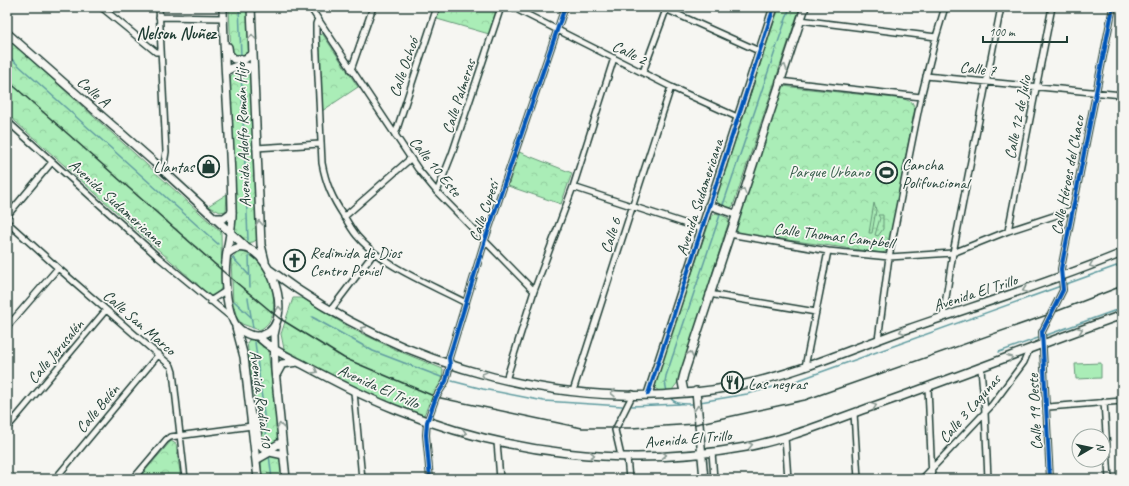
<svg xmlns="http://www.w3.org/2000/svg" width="1129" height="486" font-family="Caveat,sans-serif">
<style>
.grass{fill:#aaedb7;stroke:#649576}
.forest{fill:url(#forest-crowns);stroke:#649576}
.garden{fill:url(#garden-dots);stroke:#649576}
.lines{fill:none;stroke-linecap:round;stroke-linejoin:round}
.stream{stroke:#609ca0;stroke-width:1.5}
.street-casing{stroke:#1f3d34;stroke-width:8}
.secondary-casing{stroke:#1f3d34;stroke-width:10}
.street{stroke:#f6f6f2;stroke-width:5}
.secondary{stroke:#f6f6f2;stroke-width:7}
.rail{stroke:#1f3d34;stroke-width:1.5}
.cycleway-casing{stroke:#f6f6f2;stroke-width:6}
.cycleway{stroke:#0057b8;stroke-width:4}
.oneway{stroke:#8a9a93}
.labels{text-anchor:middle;stroke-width:3.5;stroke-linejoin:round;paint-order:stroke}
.street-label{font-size:16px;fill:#1f3d34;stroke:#f6f6f2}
.poi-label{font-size:16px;fill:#1f3d34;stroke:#f6f6f2;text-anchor:start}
.park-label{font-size:16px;fill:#3b604e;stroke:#f6f6f2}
.neighbourhood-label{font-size:17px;font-weight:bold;fill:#1f3d34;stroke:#f6f6f2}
</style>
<defs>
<pattern id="forest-crowns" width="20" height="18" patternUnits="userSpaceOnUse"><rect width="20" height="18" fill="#aaedb7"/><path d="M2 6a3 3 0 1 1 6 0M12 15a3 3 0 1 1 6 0" fill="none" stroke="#92cc9e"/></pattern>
<pattern id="garden-dots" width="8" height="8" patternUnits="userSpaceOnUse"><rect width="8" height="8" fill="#aaedb7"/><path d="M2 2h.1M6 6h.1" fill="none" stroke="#92cc9e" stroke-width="1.8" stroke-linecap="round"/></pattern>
</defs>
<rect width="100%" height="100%" fill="#f6f6f2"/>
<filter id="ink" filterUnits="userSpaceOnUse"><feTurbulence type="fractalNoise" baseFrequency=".025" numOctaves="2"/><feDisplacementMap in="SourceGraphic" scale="8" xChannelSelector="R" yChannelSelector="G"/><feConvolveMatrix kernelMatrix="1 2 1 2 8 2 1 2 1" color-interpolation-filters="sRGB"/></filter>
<g filter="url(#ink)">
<path class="grass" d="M 227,194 L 226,211 L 220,212 L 208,206 Z
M 1101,363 L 1101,378 L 1076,379 L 1075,364 Z"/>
<path class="forest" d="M 229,7 L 249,7 L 250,54 L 244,59 L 231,54 Z
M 440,7 L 498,7 L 489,34 L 437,19 Z
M 779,7 L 800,7 L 733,206 L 729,209 L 719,205 L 716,198 Z
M 322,33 L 358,87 L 322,111 L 319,36 Z
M 7,38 L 221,232 L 222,287 L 217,294 L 210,296 L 7,114 Z
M 236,70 L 244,70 L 251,74 L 258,239 L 253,242 L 245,243 L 235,233 L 230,77 Z
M 782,86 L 904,99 L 912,102 L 915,108 L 888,249 L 885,252 L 882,253 L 744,234 L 736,231 L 734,229 Z
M 519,152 L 572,173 L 561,204 L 508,186 Z
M 716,213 L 728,218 L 729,221 L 678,382 L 672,390 L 659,391 L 655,388 L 656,379 L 711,217 Z
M 242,252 C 270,258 288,318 259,330 L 242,324 L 237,318 L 233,303 L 231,260 L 236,254 Z
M 293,298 L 303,298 L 350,328 L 401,352 L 443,369 L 442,382 L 434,393 L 423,417 L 355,389 L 284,349 L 281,334 Z
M 253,339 L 268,350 L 279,441 L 277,444 L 265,446 L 261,443 L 247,343 L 249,340 Z
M 171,441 L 176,444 L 181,479 L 138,479 Z
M 273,455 L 282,460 L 284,479 L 262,479 L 261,464 L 263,459 Z"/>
<path class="garden" d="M 874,203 L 876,210 L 872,233 L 869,233 Z
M 878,215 L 883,215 L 883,229 L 878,236 L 875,235 L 880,218 Z"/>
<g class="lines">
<path class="stream" d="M 239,7 L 241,56
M 7,55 L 218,244
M 241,68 L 248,240
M 723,205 L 790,7
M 249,256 L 250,287
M 232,257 L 250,276
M 248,298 L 253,328
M 234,301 L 251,317
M 312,317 L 373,351 L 441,377
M 1044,336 L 1122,308
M 255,342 L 268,447
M 999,352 L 1041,337
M 452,381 L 483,389 L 544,401 L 622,406
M 667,392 L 665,382 L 666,376 L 720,215
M 670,397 C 675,405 684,404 692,404
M 700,402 L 747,394 L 796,381 L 1122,264
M 632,406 L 680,404
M 269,455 L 272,479"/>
<defs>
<path id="street" d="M 101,7 L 156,52 L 160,52
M 159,7 L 166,152 L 163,170
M 310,7 L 418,169 L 437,192 L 534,291
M 512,7 L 671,87 L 737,117
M 661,7 L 759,51
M 159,17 L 223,18
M 800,20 L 936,37
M 317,21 L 316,24 L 316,34 L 322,163 C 326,184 332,198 344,216 C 348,223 352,230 357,236 C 383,267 430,284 466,303
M 351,70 L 373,7
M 643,72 L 667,7
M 926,76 L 1122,95
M 779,81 L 921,97
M 7,121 L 158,257 L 232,318
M 395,135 L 437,7
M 256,148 L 320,144
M 573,187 L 702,229
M 437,192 L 452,154 L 501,7
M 7,216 L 52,162
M 344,217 L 410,159
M 7,222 L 58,268 L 171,366 L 173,372 L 185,479
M 1008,231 L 1052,7
M 729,234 L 828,251 L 889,257 L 953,253 L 1008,231 L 1072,210
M 709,294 L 816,312
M 210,301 L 227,290
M 330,311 L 374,253
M 943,317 L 953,253 L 1001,7
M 7,327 L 58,268
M 878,340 L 889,257 L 921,97 L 936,37 L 945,7
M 805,367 L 828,251
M 981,369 L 985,412 L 988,479
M 506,380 L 534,291 L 573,187 L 614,58
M 928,387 L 932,479
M 573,391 L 671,87
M 354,392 L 362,479
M 1104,402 L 1109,479
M 1048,407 L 1122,401
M 854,413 L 858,479
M 7,428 L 106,310
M 785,437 L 788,479
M 497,442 L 500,479
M 712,452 L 714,479
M 621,456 L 615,430 L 633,394
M 627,457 L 629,479
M 55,479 L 159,354
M 133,479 L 166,440 L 170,437 L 252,426
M 430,479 L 426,435 L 427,422 L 436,397 L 446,381 L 450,365 L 449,358 L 485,240 L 565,7
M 922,479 L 992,405 L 1024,362 L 1029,350
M 1050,479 L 1042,332 L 1063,290 L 1061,269 L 1113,7"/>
<path id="secondary" d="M 223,7 C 224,75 231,142 232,210 C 233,227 227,244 226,261 C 224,278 226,302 232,318 C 236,330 251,339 263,335 C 301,323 263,223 228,253
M 251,7 L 261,245 L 265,261
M 7,33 L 154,162 L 246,247
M 228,47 L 229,54 L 234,59 L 245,59 L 252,54
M 226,71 C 234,66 244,63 253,69
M 709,205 L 735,214
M 214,218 L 224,218 L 232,212
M 270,270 C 402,369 576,418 741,385 C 799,373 853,348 908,329 C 980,304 1052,282 1122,253
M 276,326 L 274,335 L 275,370 L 286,479
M 236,327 L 244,357 L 258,479
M 258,336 C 269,348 286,356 300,363 C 332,380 362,396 395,409 C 505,454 628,469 746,447 C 788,439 828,422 868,408 C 953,379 1037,345 1122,315
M 276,375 L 282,364 L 298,362
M 696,391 L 704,479
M 684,392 L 682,382 L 684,374 L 805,7
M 648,394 L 774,7
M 255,418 L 259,444 L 265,449 L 270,449 L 282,442
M 256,460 L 270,452 L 284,455"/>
</defs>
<use href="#street" class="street-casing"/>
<use href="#secondary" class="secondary-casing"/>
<use href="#street" class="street"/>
<use href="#secondary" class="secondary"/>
<path class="rail" d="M 7,80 L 226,274 L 279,318 L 344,358 L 436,397 L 582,428 L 631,428 L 696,424 L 805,400 L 1047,315 L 1122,286"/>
<defs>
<path id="cycleway" d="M 648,394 L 774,7
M 430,479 L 426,435 L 427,422 L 436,397 L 446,381 L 450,365 L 449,358 L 485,240 L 565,7
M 1050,479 L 1042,332 L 1063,290 L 1061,269 L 1113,7"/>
</defs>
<use href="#cycleway" class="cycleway-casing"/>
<use href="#cycleway" class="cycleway"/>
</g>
<defs><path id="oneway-chevron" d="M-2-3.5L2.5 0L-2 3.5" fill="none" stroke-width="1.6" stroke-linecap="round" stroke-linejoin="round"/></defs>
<g class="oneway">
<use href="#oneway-chevron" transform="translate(252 37) rotate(-92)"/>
<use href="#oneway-chevron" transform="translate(784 67) rotate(-71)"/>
<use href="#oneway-chevron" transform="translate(743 191) rotate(-72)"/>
<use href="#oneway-chevron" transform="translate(259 223) rotate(-93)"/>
<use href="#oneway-chevron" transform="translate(1092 265) rotate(158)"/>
<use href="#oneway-chevron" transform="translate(1025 290) rotate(162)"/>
<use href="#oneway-chevron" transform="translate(279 309) rotate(-93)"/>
<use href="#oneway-chevron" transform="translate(363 329) rotate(-152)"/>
<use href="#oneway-chevron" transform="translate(1080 330) rotate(-21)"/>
<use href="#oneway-chevron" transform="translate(902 331) rotate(160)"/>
<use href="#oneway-chevron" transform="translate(690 354) rotate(-72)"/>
<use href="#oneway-chevron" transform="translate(1010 358) rotate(-21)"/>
<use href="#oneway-chevron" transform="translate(315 371) rotate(28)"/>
<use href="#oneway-chevron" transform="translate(484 375) rotate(-165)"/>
<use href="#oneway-chevron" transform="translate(613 393) rotate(-179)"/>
<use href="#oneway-chevron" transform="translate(874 406) rotate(-19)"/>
<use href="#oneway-chevron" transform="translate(698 408) rotate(-95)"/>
<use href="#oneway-chevron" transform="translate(280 426) rotate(-96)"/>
<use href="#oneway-chevron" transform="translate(464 433) rotate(15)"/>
<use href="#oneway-chevron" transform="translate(750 445) rotate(-13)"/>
<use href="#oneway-chevron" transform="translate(592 455) rotate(3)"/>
<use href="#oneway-chevron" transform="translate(664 455) rotate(-2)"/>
</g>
</g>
<defs>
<symbol id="shop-ring" viewBox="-11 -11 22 22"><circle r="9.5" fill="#f6f6f2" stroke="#1f3d34" stroke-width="1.5"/><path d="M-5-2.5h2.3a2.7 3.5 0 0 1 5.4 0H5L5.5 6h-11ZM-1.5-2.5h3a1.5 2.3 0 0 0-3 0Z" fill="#1f3d34"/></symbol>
<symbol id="stadium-ring" viewBox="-11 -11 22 22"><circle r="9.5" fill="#f6f6f2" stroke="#1f3d34" stroke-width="1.5"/><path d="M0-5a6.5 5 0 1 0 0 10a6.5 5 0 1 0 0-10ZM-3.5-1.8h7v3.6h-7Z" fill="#1f3d34"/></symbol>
<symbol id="church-ring" viewBox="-11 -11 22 22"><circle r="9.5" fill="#f6f6f2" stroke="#1f3d34" stroke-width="1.5"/><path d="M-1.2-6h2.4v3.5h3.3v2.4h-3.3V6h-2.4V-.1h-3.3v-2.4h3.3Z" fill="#1f3d34"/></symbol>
<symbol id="restaurant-ring" viewBox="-11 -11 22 22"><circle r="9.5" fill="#f6f6f2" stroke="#1f3d34" stroke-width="1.5"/><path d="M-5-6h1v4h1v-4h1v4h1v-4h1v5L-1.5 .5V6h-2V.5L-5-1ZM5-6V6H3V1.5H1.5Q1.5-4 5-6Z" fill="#1f3d34"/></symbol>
</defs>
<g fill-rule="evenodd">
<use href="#shop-ring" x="196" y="154" width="25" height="25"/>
<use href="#stadium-ring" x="874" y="160" width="25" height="25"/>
<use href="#church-ring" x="282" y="248" width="25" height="25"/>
<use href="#restaurant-ring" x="720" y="370" width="25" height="25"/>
</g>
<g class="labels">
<g class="street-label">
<text transform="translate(630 52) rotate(26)" y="6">Calle 2</text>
<text transform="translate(403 67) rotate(-71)" y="6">Calle Ochoó</text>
<text transform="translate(978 68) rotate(6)" y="6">Calle 7</text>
<text transform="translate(94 91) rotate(41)" y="6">Calle A</text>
<text transform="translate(458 96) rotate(-72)" y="6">Calle Palmeras</text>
<text transform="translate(1017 117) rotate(-79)" y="6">Calle 12 de Julio</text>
<text transform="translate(242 135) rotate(-92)" y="6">Avenida Adolfo Román Hijo</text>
<text transform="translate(436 166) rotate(51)" y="6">Calle 10 Este</text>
<text transform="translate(1067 175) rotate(-79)" y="6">Calle Héroes del Chaco</text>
<text transform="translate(699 197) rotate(-72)" y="6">Avenida Sudamericana</text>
<text transform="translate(117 202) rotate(42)" y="6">Avenida Sudamericana</text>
<text transform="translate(483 211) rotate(-71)" y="6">Calle Cupesí</text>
<text transform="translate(610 235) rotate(-72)" y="6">Calle 6</text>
<text transform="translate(834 235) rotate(7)" y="6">Calle Thomas Campbell</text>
<text transform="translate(975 292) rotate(-18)" y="6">Avenida El Trillo</text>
<text transform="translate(140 322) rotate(41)" y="6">Calle San Marco</text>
<text transform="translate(55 351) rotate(-50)" y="6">Calle Jerusalén</text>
<text transform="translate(379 386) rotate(24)" y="6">Avenida El Trillo</text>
<text transform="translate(262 399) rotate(83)" y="6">Avenida Radial 10</text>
<text transform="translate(97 408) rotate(-50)" y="6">Calle Belén</text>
<text transform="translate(969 408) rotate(-49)" y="6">Calle 3 Lagunas</text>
<text transform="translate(1034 412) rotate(-93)" y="6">Calle 19 Oeste</text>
<text transform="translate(688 438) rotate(-5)" y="6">Avenida El Trillo</text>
</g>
<g class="poi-label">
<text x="902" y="170">Cancha<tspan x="902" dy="18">Polifuncional</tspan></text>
<text x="194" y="172" text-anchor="end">Llantas</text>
<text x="310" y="258">Redimida de Dios<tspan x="310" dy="18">Centro Peniel</tspan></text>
<text x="748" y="389">Las negras</text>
</g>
<g class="park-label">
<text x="829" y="177">Parque Urbano</text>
</g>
<g class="neighbourhood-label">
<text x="176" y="39">Nelson Nuñez</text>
</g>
</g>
<rect width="1129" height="486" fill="none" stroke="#f6f6f2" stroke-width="24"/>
<rect x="12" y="12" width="1105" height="462" fill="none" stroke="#1f3d34" stroke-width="1.5" filter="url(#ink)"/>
<g transform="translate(1091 448) rotate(81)"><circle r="19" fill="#f6f6f2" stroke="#a0aca6"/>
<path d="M0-3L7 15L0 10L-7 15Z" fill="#1f3d34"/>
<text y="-6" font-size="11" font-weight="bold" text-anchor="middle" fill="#1f3d34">N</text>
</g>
<path d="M983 36v6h84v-6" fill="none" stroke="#1f3d34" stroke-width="2"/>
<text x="989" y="36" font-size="12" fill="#1f3d34" stroke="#f6f6f2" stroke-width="3" paint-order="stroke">100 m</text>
</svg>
